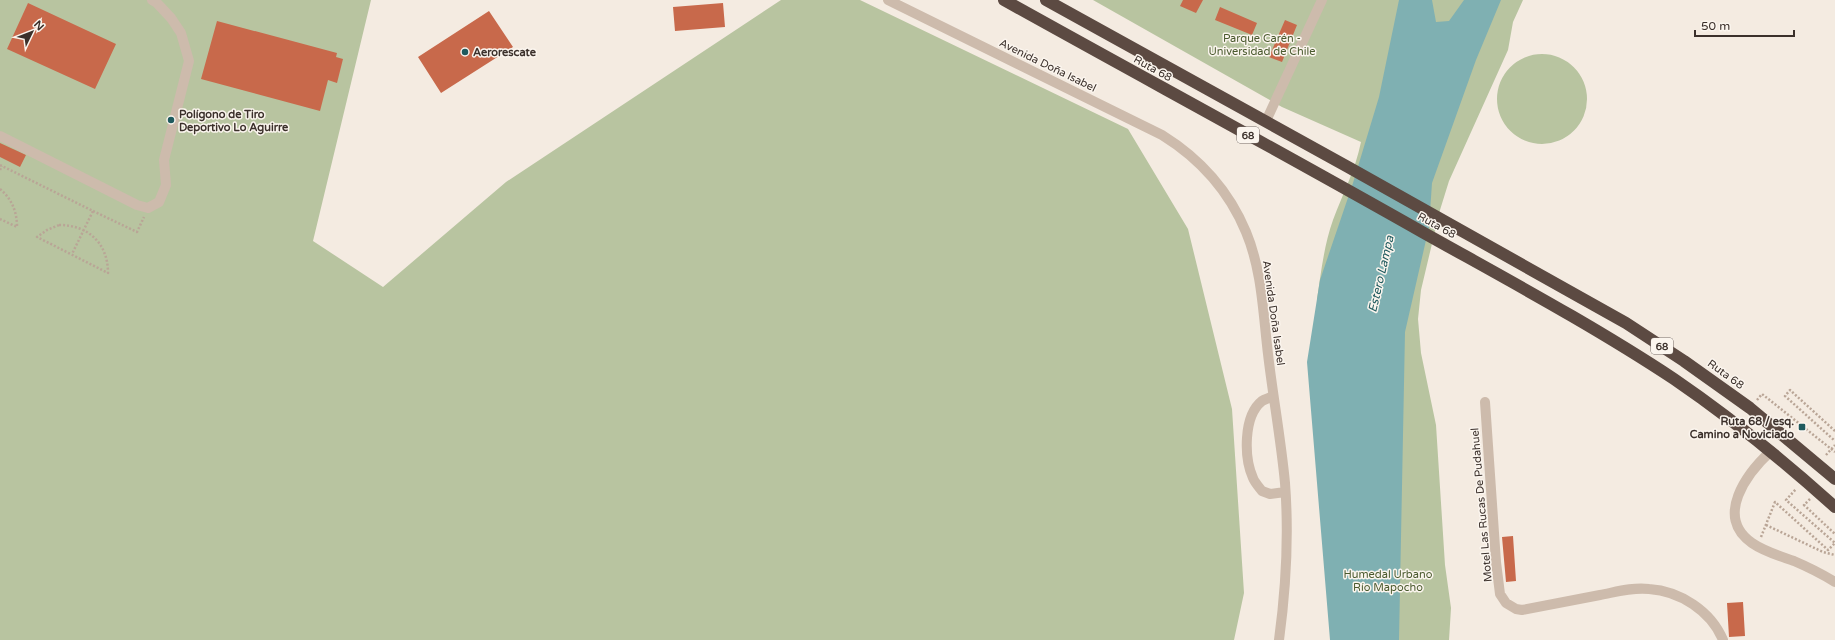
<svg xmlns="http://www.w3.org/2000/svg" width="1835" height="640" font-family="'Varela Round',sans-serif">
<style>
.green{fill:#b8c4a0}
.water{fill:#7fb0b2}
.building{fill:#c8694b}
.lines{fill:none;stroke-linecap:round;stroke-linejoin:round}
.path{stroke:#b9a596;stroke-width:2.5;stroke-dasharray:2 2;stroke-linecap:butt}
.minor{stroke:#cdbbac;stroke-width:10}
.highway{stroke:#5c4a42;stroke-width:12}
.poi-dot{fill:#1f5a5e;stroke:#fbf5ee;stroke-width:1.5}
.labels{text-anchor:middle;stroke-width:3;stroke-linejoin:round;paint-order:stroke}
.shield{fill:#fbf5ee;stroke:#756b66;stroke-width:1}
.shield-label{font-size:10px;font-weight:bold;fill:#3b302b}
.park-label{font-size:11px;fill:#4a5a2e;stroke:#fbf5ee}
.poi-label{font-size:11px;font-weight:bold;fill:#3b302b;stroke:#fbf5ee;text-anchor:start}
.street-label{font-size:11px;fill:#3b302b;stroke:#fbf5ee}
.water-label{font-size:12px;font-style:italic;fill:#1f5a5e;stroke:#fbf5ee}
</style>
<rect width="100%" height="100%" fill="#f4ebe1"/>
<path class="green" d="M 0,0 L 371,0 L 313,241 L 383,287 L 506,182 L 781,0 L 860,0 L 1128,129 L 1188,229 L 1232,409 L 1244,593 L 1234,640 L 0,640 Z
M 1093,0 L 1523,0 L 1513,22 L 1508,50 L 1449,181 L 1440,210 L 1421,290 L 1418,319 L 1421,353 L 1436,425 L 1445,565 L 1451,608 L 1449,640 L 1332,640 L 1317,299 C 1321,273 1324,245 1333,220 C 1343,193 1355,171 1361,142 L 1282,107 Z
M1497 99a45 45 0 1 1 90 0a45 45 0 1 1-90 0Z"/>
<path class="water" d="M 1399,0 L 1432,0 L 1436,22 L 1449,21 L 1464,0 L 1501,0 L 1476,60 L 1432,183 L 1429,227 L 1405,332 L 1399,640 L 1330,640 L 1307,362 L 1320,280 L 1353,183 L 1379,97 Z"/>
<path class="building" d="M 1183,0 L 1203,0 L 1196,13 L 1180,6 Z
M 28,3 L 116,44 L 95,89 L 7,49 Z
M 723,3 L 725,27 L 675,31 L 673,7 Z
M 1220,7 L 1257,23 L 1252,35 L 1215,20 Z
M 489,11 L 513,47 L 441,93 L 418,57 Z
M 1285,20 L 1297,25 L 1282,62 L 1269,57 Z
M 217,21 L 337,53 L 336,57 L 343,59 L 337,83 L 328,80 L 320,111 L 201,79 Z
M 0,143 L 26,155 L 20,167 L 0,157 Z
M 1513,536 L 1516,581 L 1506,582 L 1502,537 Z
M 1743,602 L 1745,636 L 1729,637 L 1727,603 Z"/>
<g class="lines">
<path class="path" d="M 0,165 L 93,211 L 72,254
M 0,170 L 2,166
M 0,189 C 12,199 17,212 17,227 L 0,219
M 93,211 L 137,232 L 144,217
M 59,225 C 88,225 108,243 108,273 L 37,237 L 47,230 Z
M 1757,400 L 1762,394 L 1835,452
M 1835,431 L 1790,390 L 1785,396 L 1835,441
M 1826,455 L 1835,445
M 1810,499 L 1804,505 L 1835,534
M 1766,525 L 1823,552 L 1835,555
M 1761,537 L 1775,502 L 1828,550 L 1835,543 L 1786,500 L 1796,489"/>
<path class="minor" d="M 888,0 L 1162,135 C 1199,158 1229,191 1246,232 C 1262,270 1263,313 1268,354 C 1273,397 1281,440 1285,483 C 1289,535 1286,588 1279,640
M 1266,121 L 1322,0
M 0,136 L 137,205 L 148,208 L 159,202 L 166,185 L 164,160 L 189,61 L 181,33 L 171,18 L 157,3 L 152,0
M 1273,396 C 1270,398 1265,399 1262,401 C 1243,416 1244,458 1253,478 C 1255,483 1259,487 1262,491 L 1270,494 L 1285,492
M 1485,402 L 1496,562 L 1500,594 L 1506,603 L 1516,609 L 1522,610 C 1548,605 1574,600 1600,595 C 1616,592 1632,587 1649,589 C 1680,591 1711,611 1723,640
M 1771,451 C 1747,473 1714,517 1752,543 C 1765,552 1780,556 1794,561 C 1808,567 1822,574 1835,582"/>
<path class="highway" d="M 1004,0 C 1144,78 1285,154 1424,233 C 1508,280 1594,326 1674,379 C 1731,418 1784,461 1835,507
M 1046,0 L 1348,167 L 1626,323 L 1684,361 L 1750,408 L 1835,479"/>
</g>
<g class="poi-dot">
<circle cx="465" cy="52" r="4"/>
<circle cx="171" cy="120" r="4"/>
<rect x="1798" y="423" width="8" height="8" rx="2"/>
</g>
<g class="labels">
<g class="shield">
<rect x="1237" y="127" width="22" height="16" rx="3"/>
<rect x="1651" y="338" width="22" height="16" rx="3"/>
</g>
<g class="shield-label">
<text x="1248" y="139">68</text>
<text x="1662" y="350">68</text>
</g>
<g class="park-label">
<text x="1262" y="42">Parque Carén -<tspan x="1262" dy="13">Universidad de Chile</tspan></text>
<text x="1388" y="578">Humedal Urbano<tspan x="1388" dy="13">Río Mapocho</tspan></text>
</g>
<g class="poi-label">
<text x="473" y="56">Aerorescate</text>
<text x="179" y="118">Polígono de Tiro<tspan x="179" dy="13">Deportivo Lo Aguirre</tspan></text>
<text x="1794" y="425" text-anchor="end">Ruta 68 / esq.<tspan x="1794" dy="13">Camino a Noviciado</tspan></text>
</g>
<g class="street-label">
<text transform="translate(1048 65) rotate(26)" y="4">Avenida Doña Isabel</text>
<text transform="translate(1153 68) rotate(29)" y="4">Ruta 68</text>
<text transform="translate(1437 225) rotate(29)" y="4">Ruta 68</text>
<text transform="translate(1274 313) rotate(82)" y="4">Avenida Doña Isabel</text>
<text transform="translate(1726 374) rotate(36)" y="4">Ruta 68</text>
<text transform="translate(1481 505) rotate(-95)" y="4">Motel Las Rucas De Pudahuel</text>
</g>
<g class="water-label">
<text transform="translate(1381 274) rotate(-77)" y="4">Estero Lampa</text>
</g>
</g>
<g transform="translate(32 32) rotate(47)" stroke="#fbf5ee" stroke-width="3" paint-order="stroke">
<path d="M0-3L7 15L0 10L-7 15Z" fill="#3b302b"/>
<text y="-6" font-size="11" font-weight="bold" text-anchor="middle" fill="#3b302b">N</text>
</g>
<path d="M1695 30v6h99v-6" fill="none" stroke="#3b302b" stroke-width="2"/>
<text x="1701" y="30" font-size="12" fill="#3b302b" stroke="#fbf5ee" stroke-width="3" paint-order="stroke">50 m</text>
</svg>
